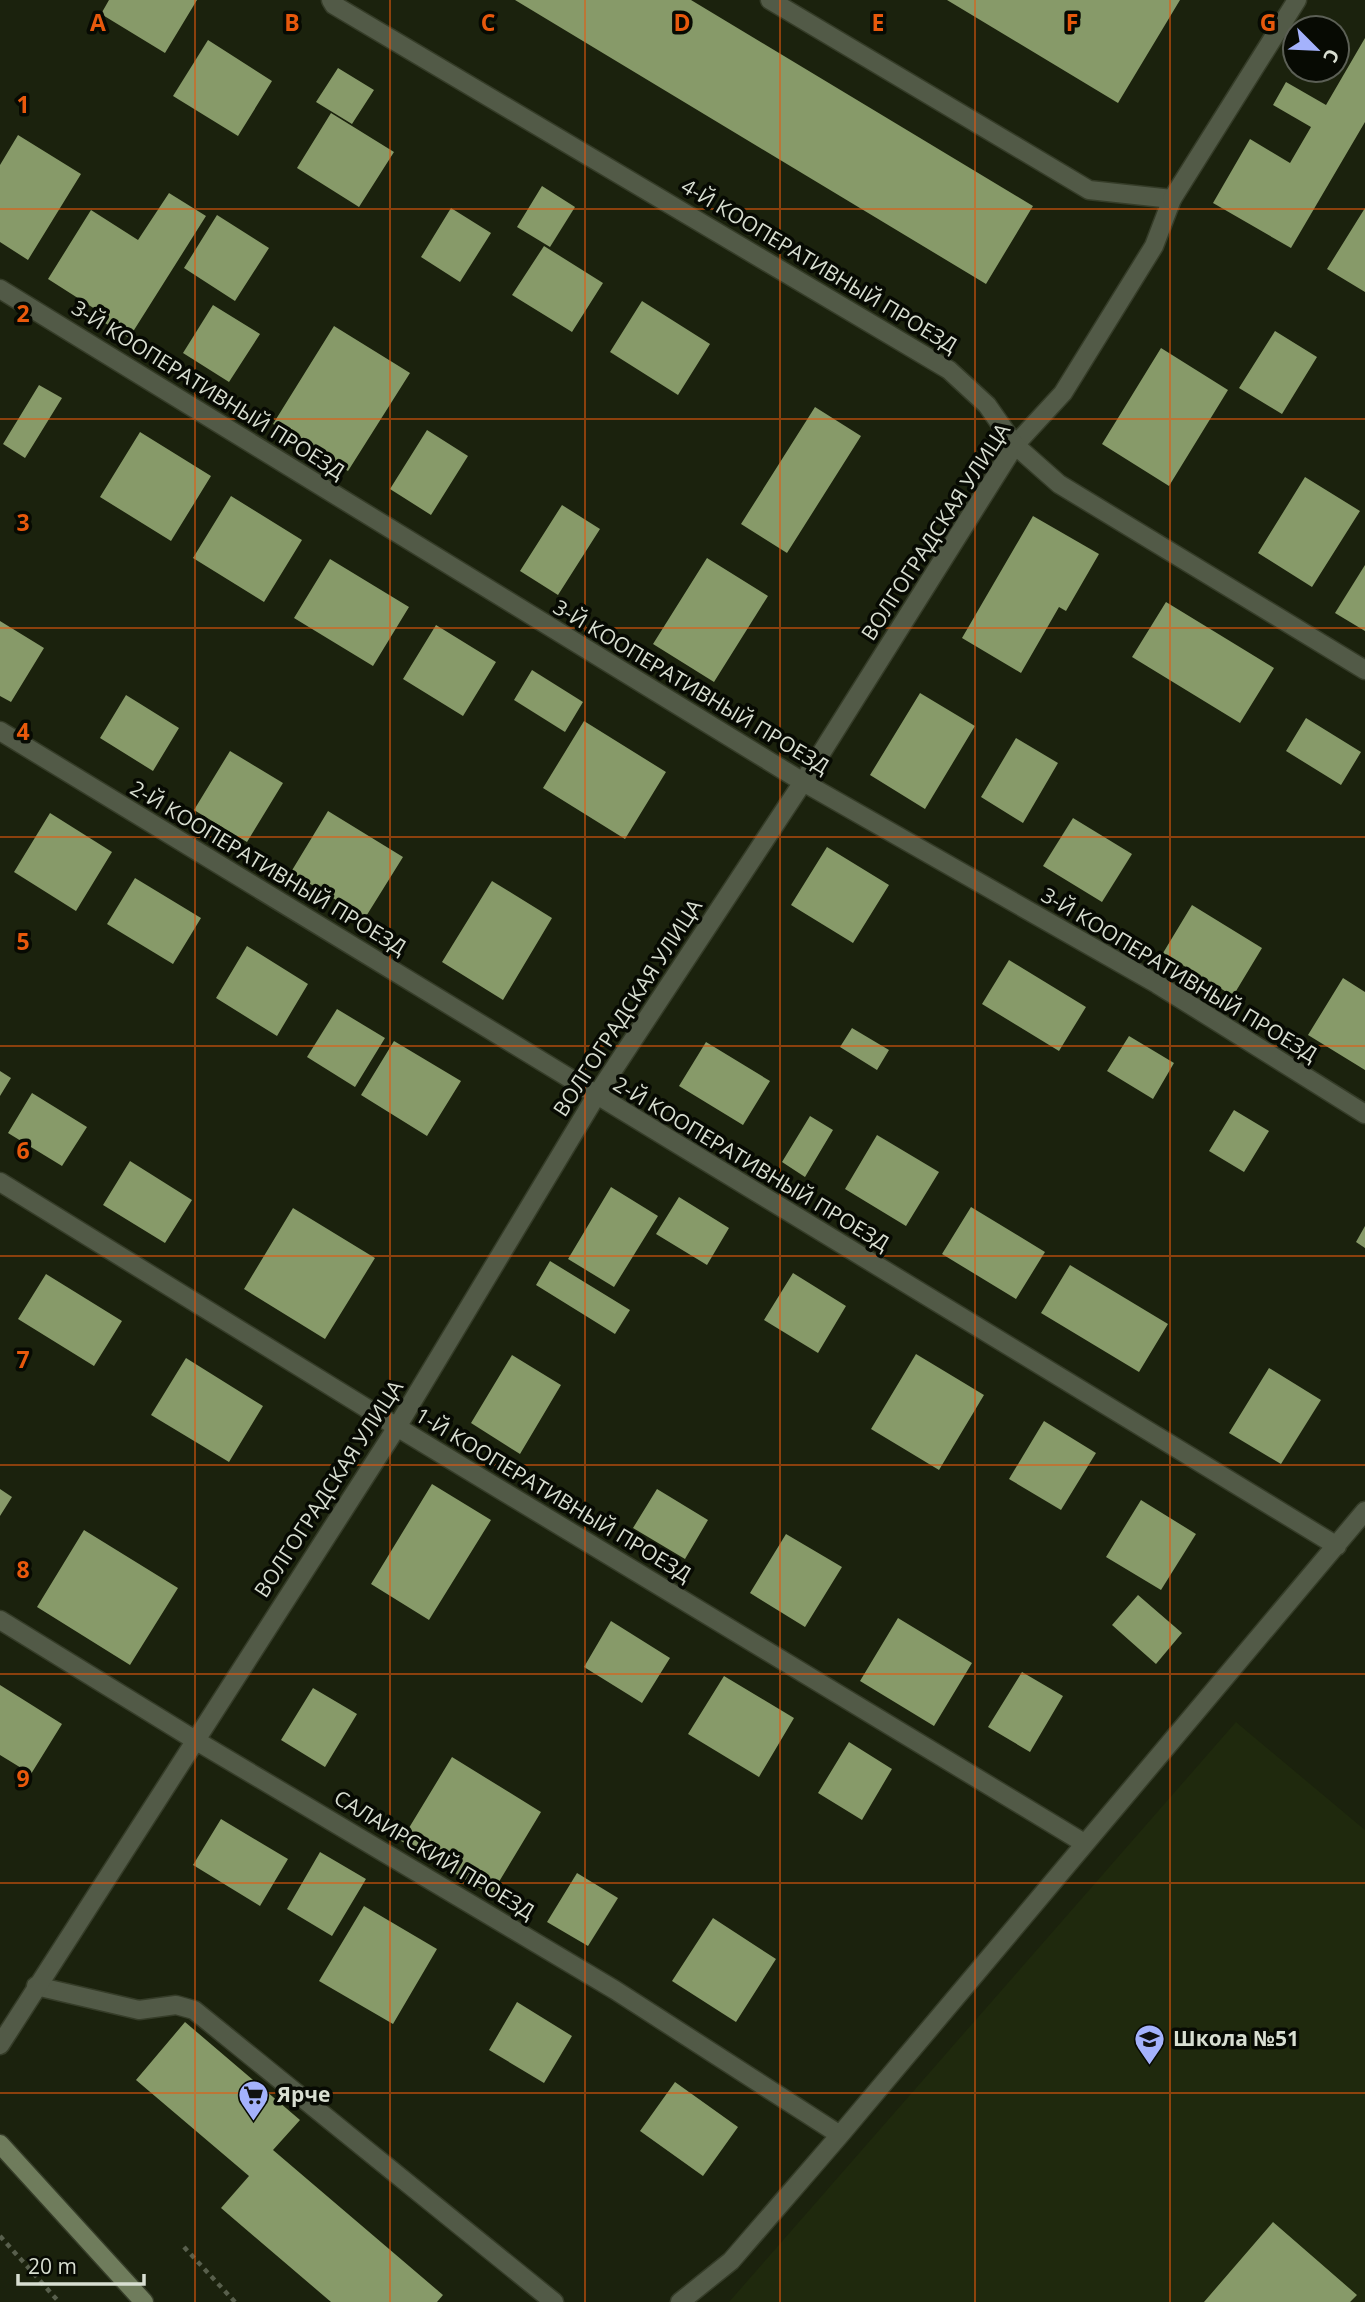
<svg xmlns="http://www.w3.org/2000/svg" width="1365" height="2302" font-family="'Open Sans',sans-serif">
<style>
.built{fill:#1f290d}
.building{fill:#879a69}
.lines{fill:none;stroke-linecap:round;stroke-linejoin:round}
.lane-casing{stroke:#353c28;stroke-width:21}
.street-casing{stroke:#353c28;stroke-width:21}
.secondary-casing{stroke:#353c28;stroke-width:21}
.path{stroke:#585f4c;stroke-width:4.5;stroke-dasharray:5 5;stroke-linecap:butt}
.lane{stroke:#525a47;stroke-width:18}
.street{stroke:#525a47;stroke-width:18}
.secondary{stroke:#6f7c5c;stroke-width:18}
.grid{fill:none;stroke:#e8590c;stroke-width:2;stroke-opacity:0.55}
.labels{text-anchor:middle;stroke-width:7;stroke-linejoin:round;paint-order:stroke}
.street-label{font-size:21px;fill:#d8ded1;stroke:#070a03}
.poi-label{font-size:21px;font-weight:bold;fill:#d8ded1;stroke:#070a03;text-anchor:start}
.grid-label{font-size:23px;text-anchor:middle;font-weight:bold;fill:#e8590c;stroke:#070a03;stroke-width:7;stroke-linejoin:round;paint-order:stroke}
</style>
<rect width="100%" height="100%" fill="#1b220d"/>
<path class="built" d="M 1236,1722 L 1365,1830 L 1365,2302 L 729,2302 Z"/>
<path class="building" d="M 109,0 L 197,0 L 165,53 L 101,14 Z
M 515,0 L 691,0 L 1033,206 L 986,284 Z
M 947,0 L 1180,0 L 1118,103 Z
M 1365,38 L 1365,122 L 1291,248 L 1213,203 L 1250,139 L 1290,163 L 1311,127 L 1273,105 L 1286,82 L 1326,105 Z
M 208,40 L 272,81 L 238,136 L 173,96 Z
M 338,68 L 374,90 L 352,124 L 316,102 Z
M 331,113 L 394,152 L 359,207 L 297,168 Z
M 18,135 L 81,174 L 28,260 L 0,242 L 0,165 Z
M 542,186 L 575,207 L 550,247 L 517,227 Z
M 169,193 L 206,216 L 129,338 L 92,315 L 95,309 L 48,279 L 91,210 L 138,240 Z
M 451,208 L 491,233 L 460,282 L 421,257 Z
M 1365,208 L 1365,292 L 1327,269 Z
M 217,215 L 269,248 L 235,301 L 184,268 Z
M 544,246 L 603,283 L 572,332 L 512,295 Z
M 642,301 L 710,344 L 678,395 L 610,352 Z
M 213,305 L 260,334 L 229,382 L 183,353 Z
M 334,326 L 410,373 L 348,471 L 273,424 Z
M 1275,331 L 1317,357 L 1282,414 L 1239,388 Z
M 1161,348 L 1228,390 L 1169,486 L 1102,444 Z
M 39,385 L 62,398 L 25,458 L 3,444 Z
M 815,407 L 861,436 L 787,553 L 741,524 Z
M 427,430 L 468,456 L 431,515 L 390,489 Z
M 140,432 L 211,476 L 171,541 L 100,497 Z
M 1305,477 L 1360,511 L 1312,587 L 1258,553 Z
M 231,496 L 302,540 L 264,602 L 193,558 Z
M 562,505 L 600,529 L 558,595 L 520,571 Z
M 1033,516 L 1099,554 L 1066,611 L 1059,607 L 1021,673 L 962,638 Z
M 707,558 L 768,596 L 714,682 L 653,644 Z
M 330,559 L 409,607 L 373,666 L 294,618 Z
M 1365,565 L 1365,631 L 1335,613 Z
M 1166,602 L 1274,668 L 1240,723 L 1132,657 Z
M 0,621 L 44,648 L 11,702 L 0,696 Z
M 436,625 L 496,662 L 463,716 L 403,679 Z
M 532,670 L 583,702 L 565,732 L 514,700 Z
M 920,693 L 975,726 L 925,809 L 870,775 Z
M 126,695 L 179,728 L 153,771 L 100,738 Z
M 1306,718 L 1361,752 L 1341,785 L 1286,751 Z
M 584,721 L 666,772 L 625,839 L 543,788 Z
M 1016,738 L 1058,763 L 1023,823 L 981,797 Z
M 230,751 L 283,783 L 247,842 L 194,810 Z
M 328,811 L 403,857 L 365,918 L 291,872 Z
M 50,813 L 112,852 L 76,911 L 14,872 Z
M 1073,818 L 1132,854 L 1102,902 L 1043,866 Z
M 827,847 L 889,885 L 853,943 L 791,905 Z
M 135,878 L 201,918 L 173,964 L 107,924 Z
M 492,881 L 552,918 L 503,1000 L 442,962 Z
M 1192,905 L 1262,948 L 1233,996 L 1163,953 Z
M 247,946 L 308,984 L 277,1036 L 216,998 Z
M 1009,960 L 1086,1007 L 1059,1051 L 982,1004 Z
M 1343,978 L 1365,992 L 1365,1070 L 1308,1035 Z
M 337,1009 L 385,1038 L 355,1087 L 307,1057 Z
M 852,1028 L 889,1050 L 877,1070 L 840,1047 Z
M 1129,1036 L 1174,1063 L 1153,1099 L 1107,1071 Z
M 394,1041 L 461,1081 L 427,1136 L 361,1095 Z
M 706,1042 L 770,1081 L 743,1125 L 679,1086 Z
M 0,1071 L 11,1078 L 0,1096 Z
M 32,1093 L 87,1127 L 62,1166 L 8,1133 Z
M 1234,1110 L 1269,1131 L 1244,1172 L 1209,1151 Z
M 810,1116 L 833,1130 L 805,1177 L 782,1162 Z
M 877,1135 L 939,1172 L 906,1226 L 845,1189 Z
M 130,1161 L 192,1200 L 165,1243 L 103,1205 Z
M 611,1187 L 658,1216 L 614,1287 L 568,1259 Z
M 679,1197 L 729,1228 L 707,1265 L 656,1234 Z
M 971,1207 L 1045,1252 L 1016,1299 L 942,1254 Z
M 293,1208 L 375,1258 L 325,1339 L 244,1289 Z
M 1365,1226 L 1365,1248 L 1356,1242 Z
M 550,1261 L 630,1310 L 615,1334 L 536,1285 Z
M 1070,1265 L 1168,1324 L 1139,1372 L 1041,1313 Z
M 793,1273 L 846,1306 L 818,1353 L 764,1320 Z
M 46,1274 L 122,1321 L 94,1366 L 18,1319 Z
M 916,1354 L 984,1395 L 939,1470 L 871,1429 Z
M 512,1355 L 561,1385 L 520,1454 L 471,1423 Z
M 186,1358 L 263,1406 L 229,1462 L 151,1415 Z
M 1269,1368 L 1321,1400 L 1281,1464 L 1229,1433 Z
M 1044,1421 L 1096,1453 L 1061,1510 L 1009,1479 Z
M 432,1484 L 491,1520 L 429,1620 L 371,1584 Z
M 0,1489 L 12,1497 L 0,1516 Z
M 657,1489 L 708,1520 L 685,1559 L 633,1528 Z
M 1141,1500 L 1196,1534 L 1161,1590 L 1106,1557 Z
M 84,1530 L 178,1588 L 130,1665 L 37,1607 Z
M 786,1534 L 842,1567 L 805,1627 L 750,1593 Z
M 1138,1595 L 1182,1633 L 1156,1664 L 1112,1625 Z
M 898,1618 L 972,1663 L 934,1726 L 860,1681 Z
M 611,1621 L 670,1658 L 642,1703 L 584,1667 Z
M 1022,1672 L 1063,1696 L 1030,1752 L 988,1727 Z
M 724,1676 L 794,1718 L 759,1777 L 688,1734 Z
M 0,1685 L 62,1724 L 31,1774 L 0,1755 Z
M 313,1688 L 357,1714 L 325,1767 L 281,1740 Z
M 849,1742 L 892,1769 L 862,1820 L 818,1793 Z
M 452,1757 L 541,1812 L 491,1895 L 401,1841 Z
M 221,1819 L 288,1859 L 260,1906 L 193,1865 Z
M 320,1852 L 366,1879 L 332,1936 L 287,1909 Z
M 577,1873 L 618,1898 L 588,1946 L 547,1922 Z
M 364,1906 L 437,1949 L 393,2024 L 319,1981 Z
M 713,1918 L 776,1959 L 736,2022 L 672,1981 Z
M 517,2002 L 572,2036 L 544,2083 L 489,2050 Z
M 185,2022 L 300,2120 L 273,2150 L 443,2295 L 437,2302 L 331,2302 L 221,2208 L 249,2176 L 136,2080 Z
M 675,2082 L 738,2127 L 703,2176 L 640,2131 Z
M 1273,2222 L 1357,2295 L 1350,2302 L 1204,2302 Z"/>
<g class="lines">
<defs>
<path id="lane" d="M 770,0 L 1089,190 L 1172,199 L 1154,246 L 1063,393 L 1015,445
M 36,1986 L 139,2010 L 176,2005 L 194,2010 L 554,2302"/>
<path id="street" d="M 331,0 L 334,5 L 949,370 L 987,405 L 1015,445 L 1059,484 L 1365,670
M 1172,199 L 1297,0
M 0,289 L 803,782 L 1157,984 L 1365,1114
M 0,731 L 1337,1546
M 0,1182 L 397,1427 L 1084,1843
M 0,1620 L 195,1740 L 615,1990 L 840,2135
M 0,2045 L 397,1427 L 596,1096 L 803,782 L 1015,445
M 680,2302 L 731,2261 L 840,2135 L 1365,1511"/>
<path id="secondary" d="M 0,2144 L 144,2302"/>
</defs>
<use href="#lane" class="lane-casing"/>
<use href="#street" class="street-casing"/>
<use href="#secondary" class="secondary-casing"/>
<path class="path" d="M 0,2236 L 59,2302
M 184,2247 L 235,2302"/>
<use href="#lane" class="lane"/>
<use href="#street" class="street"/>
<use href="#secondary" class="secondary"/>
</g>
<path class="grid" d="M 195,0 L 195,2302M 390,0 L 390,2302M 585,0 L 585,2302M 780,0 L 780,2302M 975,0 L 975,2302M 1170,0 L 1170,2302M 0,209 L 1365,209M 0,419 L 1365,419M 0,628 L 1365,628M 0,837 L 1365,837M 0,1046 L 1365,1046M 0,1256 L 1365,1256M 0,1465 L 1365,1465M 0,1674 L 1365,1674M 0,1883 L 1365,1883M 0,2093 L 1365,2093"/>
<defs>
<symbol id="school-pin" viewBox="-11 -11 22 30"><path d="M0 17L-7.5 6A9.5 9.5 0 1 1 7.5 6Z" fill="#a4b2fc" stroke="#070a03"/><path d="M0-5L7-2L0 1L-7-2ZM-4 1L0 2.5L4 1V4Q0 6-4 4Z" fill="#111"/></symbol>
<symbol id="supermarket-pin" viewBox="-11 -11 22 30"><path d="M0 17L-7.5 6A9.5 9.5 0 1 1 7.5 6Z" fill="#a4b2fc" stroke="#070a03"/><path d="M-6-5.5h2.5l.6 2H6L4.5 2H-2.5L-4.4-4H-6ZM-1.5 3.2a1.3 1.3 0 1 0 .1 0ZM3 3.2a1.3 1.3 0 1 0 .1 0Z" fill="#111"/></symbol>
</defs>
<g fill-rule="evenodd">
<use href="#school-pin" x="1132" y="2022" width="35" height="47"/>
<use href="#supermarket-pin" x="236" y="2078" width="35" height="47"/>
</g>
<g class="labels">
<g class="street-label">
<text transform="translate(819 266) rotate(31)" y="7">4-Й КООПЕРАТИВНЫЙ ПРОЕЗД</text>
<text transform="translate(208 390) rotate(32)" y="7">3-Й КООПЕРАТИВНЫЙ ПРОЕЗД</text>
<text transform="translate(936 532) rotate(-57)" y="7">ВОЛГОГРАДСКАЯ УЛИЦА</text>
<text transform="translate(691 687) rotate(31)" y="7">3-Й КООПЕРАТИВНЫЙ ПРОЕЗД</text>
<text transform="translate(268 868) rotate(31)" y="7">2-Й КООПЕРАТИВНЫЙ ПРОЕЗД</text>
<text transform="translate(1179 975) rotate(31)" y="7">3-Й КООПЕРАТИВНЫЙ ПРОЕЗД</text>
<text transform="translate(628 1008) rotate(-57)" y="7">ВОЛГОГРАДСКАЯ УЛИЦА</text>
<text transform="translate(751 1164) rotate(31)" y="7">2-Й КООПЕРАТИВНЫЙ ПРОЕЗД</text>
<text transform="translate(329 1489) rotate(-57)" y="7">ВОЛГОГРАДСКАЯ УЛИЦА</text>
<text transform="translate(553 1495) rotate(31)" y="7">1-Й КООПЕРАТИВНЫЙ ПРОЕЗД</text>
<text transform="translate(434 1855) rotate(31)" y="7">САЛАИРСКИЙ ПРОЕЗД</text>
</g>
<g class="poi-label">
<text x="1173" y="2046">Школа №51</text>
<text x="277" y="2102">Ярче</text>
</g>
</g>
<g class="grid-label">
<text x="98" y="31">A</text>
<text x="292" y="31">B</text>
<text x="488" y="31">C</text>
<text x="682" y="31">D</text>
<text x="878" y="31">E</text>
<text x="1072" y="31">F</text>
<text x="1268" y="31">G</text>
<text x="23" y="113">1</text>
<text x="23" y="322">2</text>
<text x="23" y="531">3</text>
<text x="23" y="740">4</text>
<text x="23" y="950">5</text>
<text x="23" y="1159">6</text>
<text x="23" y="1368">7</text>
<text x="23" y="1578">8</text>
<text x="23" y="1787">9</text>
</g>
<g transform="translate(1316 49) rotate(114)"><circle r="33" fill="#070a03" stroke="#5b5f55" stroke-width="2"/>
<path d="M0-5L12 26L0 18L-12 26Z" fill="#a4b2fc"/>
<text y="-10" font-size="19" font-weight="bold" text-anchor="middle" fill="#d8ded1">С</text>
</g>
<path d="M18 2274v10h126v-10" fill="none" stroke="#d8ded1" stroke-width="3.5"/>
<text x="28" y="2274" font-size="21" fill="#d8ded1" stroke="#070a03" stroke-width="5" paint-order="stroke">20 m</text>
</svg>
